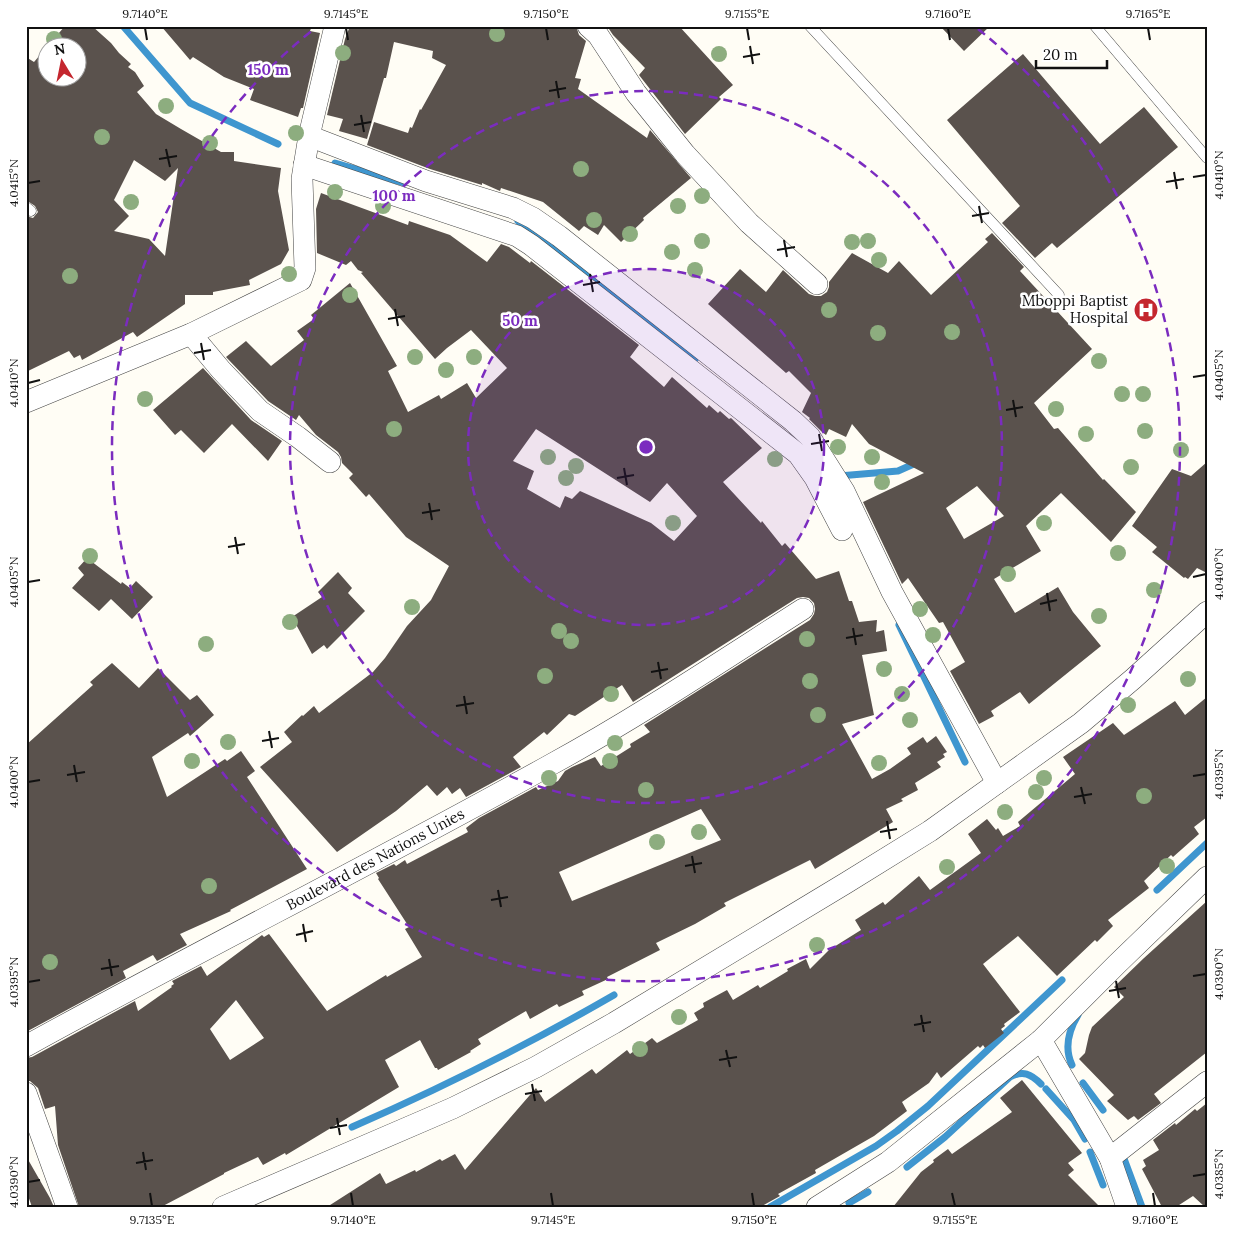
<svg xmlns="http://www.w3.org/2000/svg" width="1233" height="1233" font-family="Lora,serif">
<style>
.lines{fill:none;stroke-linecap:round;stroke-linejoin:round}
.stream{stroke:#3f96cf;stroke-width:7}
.building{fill:#5a524d;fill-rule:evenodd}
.service-casing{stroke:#444;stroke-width:11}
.minor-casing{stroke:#444;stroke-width:22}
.service{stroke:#fff;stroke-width:10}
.minor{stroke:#fff;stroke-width:21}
.tree{fill:#8dad7f}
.ticks{fill:none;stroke:#111;stroke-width:2}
.ring{fill:none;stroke:#7b2cbf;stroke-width:2.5;stroke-dasharray:9 6}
.labels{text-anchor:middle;stroke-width:5;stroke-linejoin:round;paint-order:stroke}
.poi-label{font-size:15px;fill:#111;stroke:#fff;text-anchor:end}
.street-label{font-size:15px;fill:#111;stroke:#fff}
.centre{fill:#7b2cbf;stroke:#fff;stroke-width:2.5}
.ring-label{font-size:15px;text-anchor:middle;font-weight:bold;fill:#7b2cbf;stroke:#fff;stroke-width:5;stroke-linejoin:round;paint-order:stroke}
.neatline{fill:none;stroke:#111;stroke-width:2}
.ticks-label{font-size:12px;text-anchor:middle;fill:#111}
</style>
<rect width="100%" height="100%" fill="#fffdf5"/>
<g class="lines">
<path class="stream" d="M 123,26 L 190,103 L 278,144
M 335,163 L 404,183
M 518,221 L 696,358
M 839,476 L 898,471 L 916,463
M 899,625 L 965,762
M 1157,890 L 1207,843
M 1072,1065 C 1064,1048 1069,1030 1078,1015
M 1083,1083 L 1103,1110
M 1046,1089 L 1074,1120 L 1085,1139
M 352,1127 C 442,1088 529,1044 614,995
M 1090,1152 L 1103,1185
M 1123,1156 L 1142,1207
M 907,1167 L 945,1137 L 1010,1077 C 1023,1070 1031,1074 1041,1084
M 849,1203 L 868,1192
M 770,1207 L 876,1146 L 897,1131 L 928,1106 L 1062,980"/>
</g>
<path class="building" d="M 65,26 L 92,26 L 111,43 L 119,53 L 131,64 L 128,67 L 135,72 L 144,86 L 137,92 L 156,114 L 181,129 L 221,152 L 234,152 L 234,161 L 281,168 L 278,191 L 289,250 L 281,264 L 249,280 L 250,285 L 213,292 L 213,295 L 185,295 L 185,304 L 137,337 L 133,332 L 82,360 L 80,355 L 74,358 L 69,351 L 26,372 L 26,216 L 33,218 L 38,212 L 35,206 L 26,200 L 26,57 L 34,62 ZM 48,48 L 78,48 L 78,78 L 48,78 ZM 134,160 L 165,181 L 178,168 L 165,256 L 149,239 L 114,231 L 129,216 L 114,200 Z
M 161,26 L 312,26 L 310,31 L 320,33 L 303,108 L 301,108 L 298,117 L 250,100 L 254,89 L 224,77 L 193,57 L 190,60 Z
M 350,26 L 576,26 L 579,35 L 586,41 L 575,78 L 581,79 L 578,89 L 647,138 L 650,130 L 691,178 L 643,218 L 644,220 L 621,242 L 604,225 L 598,235 L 584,226 L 579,231 L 543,202 L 501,188 L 500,191 L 482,183 L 482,185 L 430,169 L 367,145 L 374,122 L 408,133 L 410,127 L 412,128 L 420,109 L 421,110 L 446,65 L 432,58 L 433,51 L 394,42 L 386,78 L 384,78 L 367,139 L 339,131 L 343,119 L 327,115 L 345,39 Z
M 607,26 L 679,26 L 733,85 L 719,97 L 721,99 L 685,134 L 639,75 L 645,68 L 613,35 Z
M 940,26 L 990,26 L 964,51 Z
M 1023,54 L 1100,144 L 1144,107 L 1178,147 L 1057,248 L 1052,243 L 1035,258 L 1002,223 L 1020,206 L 947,120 Z
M 321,193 L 408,225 L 409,221 L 450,235 L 487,262 L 501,244 L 509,247 L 530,263 L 531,261 L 639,345 L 630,357 L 664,387 L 672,377 L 707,408 L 709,405 L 718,413 L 720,411 L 729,419 L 731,418 L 762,448 L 723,482 L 761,523 L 762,521 L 782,546 L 785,543 L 816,579 L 839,571 L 849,601 L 852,601 L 859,622 L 877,620 L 876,632 L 884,630 L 887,651 L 862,655 L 874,715 L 842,724 L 872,779 L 890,769 L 911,754 L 907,748 L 923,737 L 927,743 L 936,736 L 947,752 L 943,754 L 945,757 L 937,762 L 941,767 L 915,783 L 918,790 L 901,799 L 903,801 L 886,809 L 893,822 L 815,869 L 810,860 L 724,903 L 726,906 L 695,924 L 656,943 L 660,950 L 607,977 L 608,979 L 582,991 L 584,995 L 559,1007 L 557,1004 L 530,1019 L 526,1011 L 478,1039 L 481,1044 L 470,1051 L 471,1052 L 438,1070 L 437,1068 L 435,1068 L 420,1040 L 385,1060 L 399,1087 L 286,1155 L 285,1153 L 263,1165 L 258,1157 L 224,1173 L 224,1174 L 161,1207 L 79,1207 L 58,1145 L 55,1106 L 45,1109 L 38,1088 L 30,1081 L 26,1081 L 26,1058 L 32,1057 L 135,1001 L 138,1011 L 172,987 L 171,986 L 174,984 L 172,981 L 201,966 L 207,976 L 262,935 L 264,937 L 269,934 L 327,1011 L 386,975 L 387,977 L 422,957 L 405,929 L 409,927 L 378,879 L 379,878 L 376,873 L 394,864 L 396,866 L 405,860 L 407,864 L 468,832 L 466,828 L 479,818 L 536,787 L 538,790 L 558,781 L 565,771 L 572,767 L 595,757 L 601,766 L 631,747 L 630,744 L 650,732 L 644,725 L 810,620 L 814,614 L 815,609 L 814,603 L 809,598 L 803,597 L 797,598 L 633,702 L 622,685 L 575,716 L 569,714 L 547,735 L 544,732 L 513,757 L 521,767 L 466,797 L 460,788 L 452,794 L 447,787 L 437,796 L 427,785 L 396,811 L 337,852 L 260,767 L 292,742 L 284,732 L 302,715 L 303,716 L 314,706 L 319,713 L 373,672 L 385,658 L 407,626 L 431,600 L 449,566 L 406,537 L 369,494 L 366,497 L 349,478 L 353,474 L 342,463 L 341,457 L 338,452 L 316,435 L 299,415 L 296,420 L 268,401 L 226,357 L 246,341 L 271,366 L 304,340 L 297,331 L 314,319 L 311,315 L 350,283 L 397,366 L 388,371 L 408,412 L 439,395 L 441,399 L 467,383 L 476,398 L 507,368 L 471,330 L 447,348 L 435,359 L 361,273 L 363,272 L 358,270 L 351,261 L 346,265 L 317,253 L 316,209 ZM 536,429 L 650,502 L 667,483 L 697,516 L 674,541 L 651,523 L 580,491 L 572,499 L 565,496 L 560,508 L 527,489 L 534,471 L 513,461 ZM 701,809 L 721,840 L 572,901 L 559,872 ZM 236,1000 L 264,1038 L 230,1060 L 210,1029 Z
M 992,233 L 1024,267 L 1020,271 L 1092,349 L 1034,403 L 1054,429 L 1058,428 L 1103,480 L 1104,479 L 1136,512 L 1111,542 L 1061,493 L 1026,526 L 1041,551 L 994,579 L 1015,613 L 1058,587 L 1073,612 L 1101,646 L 1029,704 L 1020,692 L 991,711 L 994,716 L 979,724 L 950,671 L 965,662 L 943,622 L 939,623 L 908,578 L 902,584 L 863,502 L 924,473 L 869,444 L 852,424 L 846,437 L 829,429 L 826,435 L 822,432 L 809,419 L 810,418 L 802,412 L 811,393 L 789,371 L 786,373 L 708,304 L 740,269 L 766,292 L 783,270 L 809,294 L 815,296 L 821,296 L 827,292 L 829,287 L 829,282 L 852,253 L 888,273 L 899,261 L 931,295 L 988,242 L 985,239 ZM 977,486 L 1004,516 L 964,539 L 946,508 Z
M 203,368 L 251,420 L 282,441 L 268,461 L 232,424 L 204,453 L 181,430 L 175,435 L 153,410 Z
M 1207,462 L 1207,573 L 1197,568 L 1188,579 L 1185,577 L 1184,578 L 1152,552 L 1157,547 L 1132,526 L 1172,469 L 1191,476 Z
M 87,558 L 121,584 L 122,582 L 130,588 L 136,581 L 153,597 L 132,619 L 111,599 L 99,611 L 72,588 L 84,575 L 78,568 Z
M 338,572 L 352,588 L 348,593 L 365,611 L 327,649 L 324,645 L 312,654 L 292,617 L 322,597 L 318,592 Z
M 112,663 L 139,688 L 158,668 L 190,700 L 197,695 L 214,715 L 190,736 L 188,733 L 152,757 L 167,797 L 225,759 L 227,761 L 241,751 L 255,771 L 247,777 L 307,869 L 230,910 L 231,911 L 180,934 L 187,945 L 157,961 L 153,955 L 123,971 L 126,978 L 26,1032 L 26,745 L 93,685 L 90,682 Z
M 1207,697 L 1207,817 L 1194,827 L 1199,834 L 1173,857 L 1171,855 L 1144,881 L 1149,888 L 1108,920 L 1113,926 L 1097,942 L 1095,940 L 1057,976 L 1018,936 L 983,964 L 1020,1012 L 1004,1024 L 1005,1026 L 1001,1029 L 1004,1033 L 985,1048 L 983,1045 L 980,1048 L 978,1046 L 941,1078 L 937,1072 L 929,1083 L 902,1102 L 907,1111 L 874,1136 L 815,1170 L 816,1173 L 778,1194 L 780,1196 L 760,1207 L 327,1207 L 380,1173 L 386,1184 L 415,1170 L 416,1172 L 440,1159 L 442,1161 L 455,1154 L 465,1170 L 536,1088 L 545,1102 L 592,1069 L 596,1074 L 627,1050 L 630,1054 L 652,1038 L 657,1043 L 698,1020 L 694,1013 L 704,1007 L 703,1003 L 727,990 L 733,1000 L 758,985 L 760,988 L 788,971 L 787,969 L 806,959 L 810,969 L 829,950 L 861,930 L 855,920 L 883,902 L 885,905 L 919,876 L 930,890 L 981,853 L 968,834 L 987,819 L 996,830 L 998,828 L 1003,836 L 1020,826 L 1018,822 L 1075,774 L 1063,757 L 1113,723 L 1124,735 L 1175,701 L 1185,715 Z
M 1207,901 L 1207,1052 L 1154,1094 L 1161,1103 L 1138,1120 L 1134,1116 L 1128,1120 L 1107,1101 L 1114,1095 L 1079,1059 L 1085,1053 L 1089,1035 L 1092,1027 L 1124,997 L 1114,987 L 1144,958 Z
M 1022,1080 L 1082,1153 L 1068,1163 L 1074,1170 L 1068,1175 L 1100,1207 L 893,1207 L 921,1172 L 934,1162 L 933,1160 L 948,1149 L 952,1154 L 1012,1112 L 1000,1098 Z
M 1207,1103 L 1207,1207 L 1205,1207 L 1193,1196 L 1176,1207 L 1162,1207 L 1142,1169 L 1146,1166 L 1143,1160 L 1159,1150 L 1153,1140 L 1175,1123 L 1176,1125 L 1195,1109 L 1197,1111 Z
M 26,1156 L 50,1198 L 54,1207 L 32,1207 L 26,1190 Z"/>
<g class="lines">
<defs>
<path id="service" d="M 810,26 L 1059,295
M 1095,26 L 1207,158
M 26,207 L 31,211"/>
<g id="minor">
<path d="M 588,26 L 598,35 L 636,93 L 685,154 L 749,223 L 817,284"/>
<path d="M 309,136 L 426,181 L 513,208 L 533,218 L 559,236 L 793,421 L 810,437 L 844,491 L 892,592 L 997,783"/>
<path d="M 304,165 L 517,236 L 531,245 L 798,454 L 815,478 L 842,530"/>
<path d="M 191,334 L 221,370 L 260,411 L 298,437 L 330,462"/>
<path d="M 26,402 L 191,334 L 301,280 L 305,268 L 302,179 L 309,136 L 335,26"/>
<path d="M 1041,1040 L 1110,1158 L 1127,1207"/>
<path id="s1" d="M 26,1046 C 200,950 378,861 552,764 C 638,717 720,662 803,609"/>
<path d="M 26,1093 L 67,1207"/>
<path d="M 1110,1158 L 1207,1082"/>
<path d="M 223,1207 L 453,1108 L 536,1067 L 614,1023 L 846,883 L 930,831 L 1081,723 L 1133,679 L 1207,612"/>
<path d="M 817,1207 L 888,1162 L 1041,1040 L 1117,964 L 1207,877"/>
</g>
</defs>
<use href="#service" class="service-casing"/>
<use href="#minor" class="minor-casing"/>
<use href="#service" class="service"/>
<use href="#minor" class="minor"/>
</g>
<g class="tree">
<circle cx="497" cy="34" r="8"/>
<circle cx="54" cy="39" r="8"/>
<circle cx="343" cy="53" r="8"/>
<circle cx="719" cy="54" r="8"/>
<circle cx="166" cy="106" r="8"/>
<circle cx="296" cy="133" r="8"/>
<circle cx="102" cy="137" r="8"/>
<circle cx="210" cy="143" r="8"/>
<circle cx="581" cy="169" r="8"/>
<circle cx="335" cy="192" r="8"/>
<circle cx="702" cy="196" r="8"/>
<circle cx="131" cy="202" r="8"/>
<circle cx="383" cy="206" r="8"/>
<circle cx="678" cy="206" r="8"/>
<circle cx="594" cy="220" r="8"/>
<circle cx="630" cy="234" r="8"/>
<circle cx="702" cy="241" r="8"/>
<circle cx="868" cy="241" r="8"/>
<circle cx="852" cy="242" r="8"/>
<circle cx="672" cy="252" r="8"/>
<circle cx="879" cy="260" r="8"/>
<circle cx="695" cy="270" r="8"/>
<circle cx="289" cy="274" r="8"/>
<circle cx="70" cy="276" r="8"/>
<circle cx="350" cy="295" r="8"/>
<circle cx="829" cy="310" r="8"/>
<circle cx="952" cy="332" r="8"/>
<circle cx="878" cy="333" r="8"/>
<circle cx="415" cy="357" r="8"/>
<circle cx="474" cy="357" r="8"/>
<circle cx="1099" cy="361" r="8"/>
<circle cx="446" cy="370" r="8"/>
<circle cx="1122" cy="394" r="8"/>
<circle cx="1143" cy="394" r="8"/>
<circle cx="145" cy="399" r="8"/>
<circle cx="1056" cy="409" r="8"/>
<circle cx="394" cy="429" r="8"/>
<circle cx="1145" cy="431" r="8"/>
<circle cx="1086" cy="434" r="8"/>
<circle cx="838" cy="447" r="8"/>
<circle cx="1181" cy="450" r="8"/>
<circle cx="548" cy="457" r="8"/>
<circle cx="872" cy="457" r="8"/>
<circle cx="775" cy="459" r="8"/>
<circle cx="576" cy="466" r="8"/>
<circle cx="1131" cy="467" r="8"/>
<circle cx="566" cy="478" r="8"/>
<circle cx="882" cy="482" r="8"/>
<circle cx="673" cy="523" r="8"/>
<circle cx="1044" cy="523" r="8"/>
<circle cx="1118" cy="553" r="8"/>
<circle cx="90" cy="556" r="8"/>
<circle cx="1008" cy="574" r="8"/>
<circle cx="1154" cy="590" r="8"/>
<circle cx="412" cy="607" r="8"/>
<circle cx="920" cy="609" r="8"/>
<circle cx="1099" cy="616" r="8"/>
<circle cx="290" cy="622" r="8"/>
<circle cx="559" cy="631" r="8"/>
<circle cx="933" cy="635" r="8"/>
<circle cx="807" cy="639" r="8"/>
<circle cx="571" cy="641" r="8"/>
<circle cx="206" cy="644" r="8"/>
<circle cx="884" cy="669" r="8"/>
<circle cx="545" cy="676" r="8"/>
<circle cx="1188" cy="679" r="8"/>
<circle cx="810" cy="681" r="8"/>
<circle cx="611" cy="694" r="8"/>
<circle cx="902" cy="694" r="8"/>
<circle cx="1128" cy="705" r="8"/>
<circle cx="818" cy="715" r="8"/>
<circle cx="910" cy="720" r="8"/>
<circle cx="228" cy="742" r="8"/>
<circle cx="615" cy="743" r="8"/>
<circle cx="192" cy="761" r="8"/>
<circle cx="610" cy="761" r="8"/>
<circle cx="879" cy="763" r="8"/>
<circle cx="549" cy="778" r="8"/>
<circle cx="1044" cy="778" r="8"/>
<circle cx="646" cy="790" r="8"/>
<circle cx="1036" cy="792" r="8"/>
<circle cx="1144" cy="796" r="8"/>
<circle cx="1005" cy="812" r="8"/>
<circle cx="699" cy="832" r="8"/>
<circle cx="657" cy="842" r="8"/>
<circle cx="1167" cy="866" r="8"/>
<circle cx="947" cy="867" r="8"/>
<circle cx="209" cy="886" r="8"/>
<circle cx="817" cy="945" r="8"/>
<circle cx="50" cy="962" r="8"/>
<circle cx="679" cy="1017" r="8"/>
<circle cx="640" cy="1049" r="8"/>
</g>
<path class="ticks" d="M 145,28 L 147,40M 346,28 L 348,40M 546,28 L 548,40M 747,28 L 749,40M 948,28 L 950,40M 1148,28 L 1150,40M 750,46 L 753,64M 743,57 L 760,54M 556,81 L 559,98M 549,91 L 566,88M 361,115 L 364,132M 354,125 L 371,122M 166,149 L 170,167M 159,159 L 177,156M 1174,172 L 1177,189M 1193,177 L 1206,175M 1166,182 L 1184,179M 28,183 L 40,181M 979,206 L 982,223M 972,216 L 989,213M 784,240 L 787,257M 777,250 L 795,247M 590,274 L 593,292M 583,285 L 600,282M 395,309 L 398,326M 388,319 L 405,316M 201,343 L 204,360M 194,353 L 211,350M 1193,377 L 1206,375M 28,383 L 40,380M 1013,400 L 1016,417M 1006,410 L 1023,407M 819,434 L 822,451M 811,444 L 829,441M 624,468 L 627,485M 617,478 L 634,475M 429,503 L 432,520M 422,513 L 440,510M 235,537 L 238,554M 228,547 L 245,544M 1193,577 L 1206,574M 28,582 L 40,580M 1047,593 L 1050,611M 1040,604 L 1057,600M 853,628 L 856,645M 846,638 L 863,635M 658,662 L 661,679M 651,672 L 668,669M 464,696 L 467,714M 456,706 L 474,703M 269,731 L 272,748M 262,741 L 279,738M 74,765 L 77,782M 67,775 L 85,772M 1193,776 L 1206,774M 28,782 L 40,780M 1081,787 L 1085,804M 1074,797 L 1092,794M 887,821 L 890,839M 880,832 L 897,829M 692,856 L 695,873M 685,866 L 702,863M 498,890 L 501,907M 491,900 L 508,897M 303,924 L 306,942M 296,935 L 313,931M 109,959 L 112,976M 101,969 L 119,966M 1193,976 L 1206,974M 1116,981 L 1119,998M 28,982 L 40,980M 1109,991 L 1126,988M 921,1015 L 924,1032M 914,1025 L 931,1022M 726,1050 L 730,1067M 719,1060 L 737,1057M 532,1084 L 535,1101M 525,1094 L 542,1091M 337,1118 L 340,1135M 330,1128 L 347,1125M 143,1152 L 146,1170M 136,1163 L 153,1160M 1193,1176 L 1206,1174M 28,1182 L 40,1180M 150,1193 L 152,1206M 351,1193 L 353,1206M 551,1193 L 553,1206M 752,1193 L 754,1206M 952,1193 L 955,1206M 1153,1193 L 1155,1206"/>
<circle cx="646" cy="447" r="178" fill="#7b2cbf" fill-opacity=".12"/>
<g class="ring">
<circle cx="646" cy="447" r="178"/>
<circle cx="646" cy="447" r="356"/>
<path d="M978 29A534 534 0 1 1 314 29"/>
</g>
<defs>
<symbol id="hospital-disc" viewBox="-11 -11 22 22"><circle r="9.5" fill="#c4262e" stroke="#fff"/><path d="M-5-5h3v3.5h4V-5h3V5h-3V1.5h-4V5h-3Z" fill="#fff"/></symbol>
</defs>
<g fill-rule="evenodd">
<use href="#hospital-disc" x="1132" y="296" width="28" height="28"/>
</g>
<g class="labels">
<g class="poi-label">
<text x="1128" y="306">Mboppi Baptist<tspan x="1128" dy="17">Hospital</tspan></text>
</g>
<g class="street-label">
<text dy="5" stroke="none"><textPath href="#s1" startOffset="396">Boulevard des Nations Unies</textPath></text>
</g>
</g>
<circle cx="646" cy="447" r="8" class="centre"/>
<g class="ring-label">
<text x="268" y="75">150 m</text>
<text x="394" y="201">100 m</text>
<text x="520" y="326">50 m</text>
</g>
<rect width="1233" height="1233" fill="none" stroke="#ffffff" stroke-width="55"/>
<g transform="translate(62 62) rotate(350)"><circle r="24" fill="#ffffff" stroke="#a0a0a0"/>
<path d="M0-4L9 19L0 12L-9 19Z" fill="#c4262e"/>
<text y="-8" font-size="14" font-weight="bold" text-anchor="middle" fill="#111111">N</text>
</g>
<path d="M1036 60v8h71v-8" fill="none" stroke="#111111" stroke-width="2.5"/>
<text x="1043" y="60" font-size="15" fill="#111111" stroke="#ffffff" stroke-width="4" paint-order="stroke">20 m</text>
<rect x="28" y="28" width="1178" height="1178" class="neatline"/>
<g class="ticks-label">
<text x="145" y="18">9.7140°E</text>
<text x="346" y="18">9.7145°E</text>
<text x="546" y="18">9.7150°E</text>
<text x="747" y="18">9.7155°E</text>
<text x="948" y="18">9.7160°E</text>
<text x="1148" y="18">9.7165°E</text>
<text transform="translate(1219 175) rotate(-90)" y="4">4.0410°N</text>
<text transform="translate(14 183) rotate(-90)" y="4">4.0415°N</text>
<text transform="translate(1219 375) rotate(-90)" y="4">4.0405°N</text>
<text transform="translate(14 383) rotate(-90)" y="4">4.0410°N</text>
<text transform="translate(1219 574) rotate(-90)" y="4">4.0400°N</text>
<text transform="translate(14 582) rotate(-90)" y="4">4.0405°N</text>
<text transform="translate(1219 774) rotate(-90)" y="4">4.0395°N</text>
<text transform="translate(14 782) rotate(-90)" y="4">4.0400°N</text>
<text transform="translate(1219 974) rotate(-90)" y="4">4.0390°N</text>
<text transform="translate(14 982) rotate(-90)" y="4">4.0395°N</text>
<text transform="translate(1219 1174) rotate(-90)" y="4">4.0385°N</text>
<text transform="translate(14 1182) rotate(-90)" y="4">4.0390°N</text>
<text x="152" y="1224">9.7135°E</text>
<text x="353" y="1224">9.7140°E</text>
<text x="553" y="1224">9.7145°E</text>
<text x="754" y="1224">9.7150°E</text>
<text x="955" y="1224">9.7155°E</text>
<text x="1155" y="1224">9.7160°E</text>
</g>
</svg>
